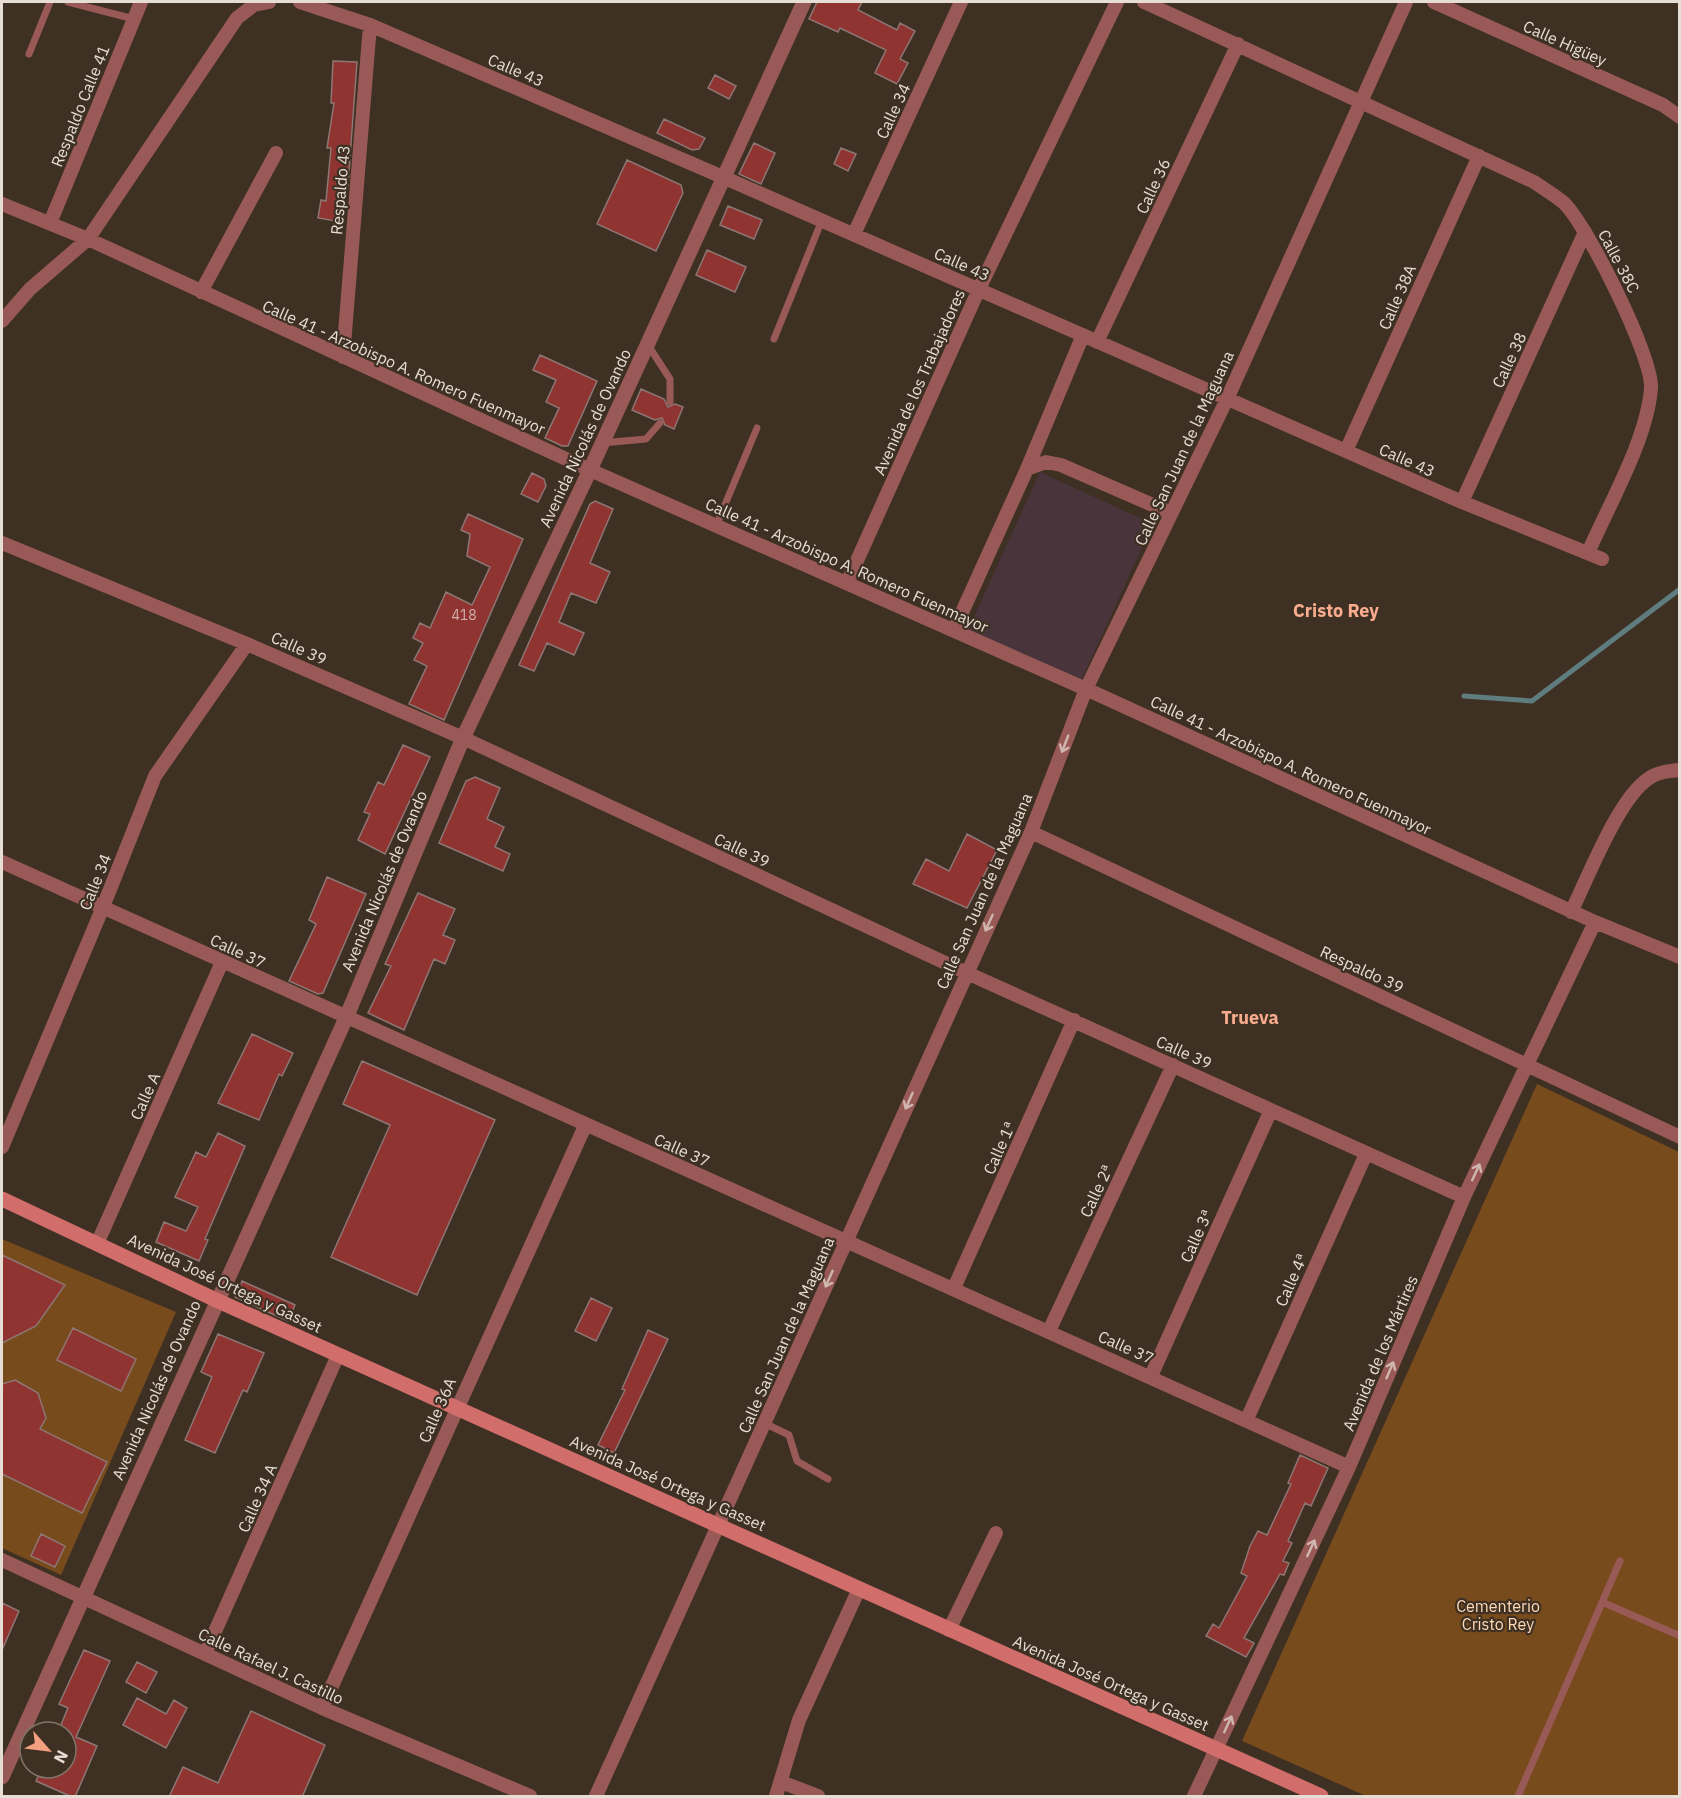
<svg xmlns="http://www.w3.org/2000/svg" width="1681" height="1798" font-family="'IBM Plex Sans',sans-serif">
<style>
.commercial{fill:#48343a}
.green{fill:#784b1d}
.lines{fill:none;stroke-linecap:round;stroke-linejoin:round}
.stream{stroke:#5f7c7e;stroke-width:5}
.building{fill:#903431;stroke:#8d7673;stroke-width:1.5}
.service{stroke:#995a57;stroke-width:7}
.minor{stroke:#995a57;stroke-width:14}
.tertiary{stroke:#995a57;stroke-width:15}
.secondary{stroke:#d16d6a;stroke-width:15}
.oneway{stroke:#cfb6af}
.labels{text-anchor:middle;stroke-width:4.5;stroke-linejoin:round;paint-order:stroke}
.number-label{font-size:14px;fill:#d0b3ac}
.street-label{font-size:16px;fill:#e6ddd5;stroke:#3e3023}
.park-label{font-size:16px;fill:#fed7b5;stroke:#3e3023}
.neighbourhood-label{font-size:18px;font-weight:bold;fill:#faad8e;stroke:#3e3023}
</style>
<rect width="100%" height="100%" fill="#3e3023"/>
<path class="commercial" d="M 1040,472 L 1153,524 L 1081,681 L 968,630 Z"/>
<path class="green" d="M 1537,1084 L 1679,1152 L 1679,1796 L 1366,1796 L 1242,1741 Z
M 2,1239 L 176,1312 L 61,1575 L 2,1548 Z"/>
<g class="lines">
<path class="stream" d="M 1464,696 L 1532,701 L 1680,589"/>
</g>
<path class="building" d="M 817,2 L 862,2 L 858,10 L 897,30 L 900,23 L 915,31 L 900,59 L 908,63 L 897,84 L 875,73 L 886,50 L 840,28 L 838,32 L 809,19 Z
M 333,61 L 357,62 L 348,185 L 341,222 L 318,218 L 321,200 L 326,201 L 331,148 L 327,148 L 334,103 L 331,103 Z
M 715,75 L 736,86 L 729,99 L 708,88 Z
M 664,119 L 705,138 L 699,149 L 692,150 L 657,133 Z
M 754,143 L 775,153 L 761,184 L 739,174 Z
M 841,148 L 856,154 L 848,171 L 834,164 Z
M 627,160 L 681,185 L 683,193 L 656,251 L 597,224 Z
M 728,206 L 762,220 L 754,239 L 720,225 Z
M 707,250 L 746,267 L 735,292 L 696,275 Z
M 540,355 L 597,381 L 568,446 L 562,446 L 545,438 L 559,408 L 546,402 L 556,380 L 533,370 Z
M 641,389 L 664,399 L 668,407 L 675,404 L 683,407 L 674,429 L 665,425 L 662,418 L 655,420 L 632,410 Z
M 532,473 L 544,479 L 546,486 L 538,502 L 521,494 Z
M 595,501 L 613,509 L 590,563 L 610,572 L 596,603 L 571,593 L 559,622 L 584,633 L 574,655 L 547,643 L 534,671 L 519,665 L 590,504 Z
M 468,514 L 523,539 L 444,720 L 409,704 L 427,666 L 414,660 L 423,643 L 413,638 L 420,623 L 430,628 L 446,592 L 472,605 L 490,567 L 467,556 L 470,534 L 461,530 Z
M 403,745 L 430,757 L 385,854 L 358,840 L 370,814 L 364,812 L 378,782 L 384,785 Z
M 475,777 L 500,788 L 487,819 L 504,827 L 495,847 L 510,854 L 503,871 L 439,843 L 466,781 Z
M 967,834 L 997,850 L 967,908 L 913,884 L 926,859 L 949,871 Z
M 327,877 L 366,894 L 323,993 L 318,994 L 289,981 L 316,924 L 309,920 Z
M 418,893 L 455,909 L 443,935 L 455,940 L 445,964 L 434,959 L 404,1030 L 368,1013 L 391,966 L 385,964 Z
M 252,1034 L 293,1053 L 282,1076 L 279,1074 L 259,1120 L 218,1103 Z
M 362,1061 L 495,1120 L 417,1295 L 331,1257 L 390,1125 L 343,1104 Z
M 218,1133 L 245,1146 L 205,1239 L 208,1240 L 199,1261 L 156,1242 L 164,1222 L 186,1231 L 198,1207 L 175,1197 L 196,1152 L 206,1157 Z
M 2,1255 L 65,1285 L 36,1326 L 2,1343 Z
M 242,1281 L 295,1305 L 288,1321 L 235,1297 Z
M 591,1298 L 612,1308 L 596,1341 L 575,1331 Z
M 73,1328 L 136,1359 L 121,1391 L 57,1360 Z
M 648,1330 L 668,1339 L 614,1453 L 598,1445 L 625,1390 L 622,1389 Z
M 218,1334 L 264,1353 L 247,1392 L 243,1390 L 215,1453 L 185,1440 L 212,1377 L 201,1372 Z
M 15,1380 L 38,1393 L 46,1418 L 40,1429 L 107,1462 L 82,1513 L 2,1474 L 2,1384 Z
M 1300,1455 L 1328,1468 L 1311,1506 L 1305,1503 L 1288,1541 L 1292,1543 L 1283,1561 L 1289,1563 L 1284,1575 L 1280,1574 L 1244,1638 L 1254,1643 L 1246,1657 L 1206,1636 L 1213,1624 L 1219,1628 L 1238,1593 L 1247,1576 L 1241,1573 L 1250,1546 L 1258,1531 L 1267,1535 L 1291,1484 L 1288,1483 Z
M 41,1534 L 65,1546 L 55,1567 L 31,1556 Z
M 2,1603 L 19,1611 L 2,1650 Z
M 84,1650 L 110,1661 L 76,1737 L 97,1746 L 75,1797 L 72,1797 L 36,1781 L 42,1768 L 66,1768 L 66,1732 L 58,1732 L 68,1708 L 59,1704 Z
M 137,1662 L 157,1672 L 146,1693 L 126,1682 Z
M 137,1698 L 166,1714 L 174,1700 L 187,1708 L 166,1748 L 123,1725 Z
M 251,1711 L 325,1745 L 302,1797 L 169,1797 L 183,1767 L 218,1783 Z"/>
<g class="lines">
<path class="service" d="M 68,2 L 134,19
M 29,54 L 50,2
M 774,339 L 822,220
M 648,345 L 670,379 L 670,402
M 602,443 L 646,439 L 660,423
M 716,526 L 757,428
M 764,1423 L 789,1435 L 797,1461 L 828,1479
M 1602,1602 L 1680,1636
M 1518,1796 L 1620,1561"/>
<path class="minor" d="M 300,2 L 370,25 L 725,178 L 1462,502 L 1602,559
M 1144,2 L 1534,182 C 1544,189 1555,195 1564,203 C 1587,225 1653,357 1651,388 C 1647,440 1609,504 1588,553
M 1434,2 L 1663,105 L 1680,117
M 2,204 L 88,239 L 590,470 L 1086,689 L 1595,922 L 1680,957
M 50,223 L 141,2
M 854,234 L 961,2
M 201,292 L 276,153
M 2,321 L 30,289 L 88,239 L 237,18 L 254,5 L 269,2
M 1097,342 L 1238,44
M 343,357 L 370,25
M 1346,451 L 1479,156
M 1027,469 L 1083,335
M 1462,502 L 1585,232
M 2,543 L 247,644 L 463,738 L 967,973 L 1464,1197
M 847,583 L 979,289 L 1117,2
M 954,630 L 1027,469 L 1046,462 L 1061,465 L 1171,513
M 1031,832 L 1680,1137
M 2,862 L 1349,1467
M 1571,912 C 1588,878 1618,799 1648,779 C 1657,772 1669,771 1680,770
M 2,1147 L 103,907 L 155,776 L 247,644
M 97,1244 L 222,962
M 954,1288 L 1074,1020
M 1049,1331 L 1173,1065
M 1151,1376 L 1271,1110
M 1247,1419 L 1366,1154
M 2,1560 L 322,1708 L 530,1796
M 949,1630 L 996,1533
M 205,1654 L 338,1355
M 322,1708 L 585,1126
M 781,1782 L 818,1796
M 596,1796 L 1031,832 L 1086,689 L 1227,399 L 1406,2
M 776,1796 L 799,1720 L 859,1589
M 1194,1796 L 1349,1467 L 1464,1197 L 1595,922"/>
<path class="tertiary" d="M 2,1777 L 346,1018 L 463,738 L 590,470 L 804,2"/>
<path class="secondary" d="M 2,1199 L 216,1300 L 1321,1796"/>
</g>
<defs><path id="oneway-shaft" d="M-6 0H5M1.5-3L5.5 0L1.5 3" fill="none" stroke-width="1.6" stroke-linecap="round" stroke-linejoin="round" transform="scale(1.5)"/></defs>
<g class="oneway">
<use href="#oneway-shaft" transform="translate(1065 744) rotate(111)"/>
<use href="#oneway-shaft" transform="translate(989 923) rotate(114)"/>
<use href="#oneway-shaft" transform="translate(909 1101) rotate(114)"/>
<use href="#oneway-shaft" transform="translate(1476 1172) rotate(-65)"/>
<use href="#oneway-shaft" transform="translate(829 1279) rotate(114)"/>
<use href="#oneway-shaft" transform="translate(1390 1370) rotate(-67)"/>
<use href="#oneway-shaft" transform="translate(1311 1548) rotate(-65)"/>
<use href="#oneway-shaft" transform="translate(1228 1724) rotate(-65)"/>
</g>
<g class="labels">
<g class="number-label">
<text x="464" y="620">418</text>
</g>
<g class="street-label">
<text transform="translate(1565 43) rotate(24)" y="6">Calle Higüey</text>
<text transform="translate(516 70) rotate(23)" y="6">Calle 43</text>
<text transform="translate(80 106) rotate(-68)" y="6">Respaldo Calle 41</text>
<text transform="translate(893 111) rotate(-65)" y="6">Calle 34</text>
<text transform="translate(1153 186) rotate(-65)" y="6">Calle 36</text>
<text transform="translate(340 190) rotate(-85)" y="6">Respaldo 43</text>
<text transform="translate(1619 261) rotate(62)" y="6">Calle 38C</text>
<text transform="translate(962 264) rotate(24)" y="6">Calle 43</text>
<text transform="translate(1397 297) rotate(-66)" y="6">Calle 38A</text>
<text transform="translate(1509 360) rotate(-65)" y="6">Calle 38</text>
<text transform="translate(404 367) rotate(24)" y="6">Calle 41 - Arzobispo A. Romero Fuenmayor</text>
<text transform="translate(919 382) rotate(-66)" y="6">Avenida de los Trabajadores</text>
<text transform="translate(585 438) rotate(-65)" y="6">Avenida Nicolás de Ovando</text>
<text transform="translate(1184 448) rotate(-65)" y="6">Calle San Juan de la Maguana</text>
<text transform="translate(1407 460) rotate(24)" y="6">Calle 43</text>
<text transform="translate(847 565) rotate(24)" y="6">Calle 41 - Arzobispo A. Romero Fuenmayor</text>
<text transform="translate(299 648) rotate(24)" y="6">Calle 39</text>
<text transform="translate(1291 765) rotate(25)" y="6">Calle 41 - Arzobispo A. Romero Fuenmayor</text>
<text transform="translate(742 850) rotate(25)" y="6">Calle 39</text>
<text transform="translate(384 881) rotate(-67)" y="6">Avenida Nicolás de Ovando</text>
<text transform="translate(95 882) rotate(-68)" y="6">Calle 34</text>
<text transform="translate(984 891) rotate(-66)" y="6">Calle San Juan de la Maguana</text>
<text transform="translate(238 951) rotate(25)" y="6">Calle 37</text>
<text transform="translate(1362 969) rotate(25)" y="6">Respaldo 39</text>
<text transform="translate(1184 1052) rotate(24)" y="6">Calle 39</text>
<text transform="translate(145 1096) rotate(-66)" y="6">Calle A</text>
<text transform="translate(999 1148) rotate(-66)" y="6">Calle 1ª</text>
<text transform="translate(682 1150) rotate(24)" y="6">Calle 37</text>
<text transform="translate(1096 1191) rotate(-65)" y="6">Calle 2ª</text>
<text transform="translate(1196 1236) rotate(-66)" y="6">Calle 3ª</text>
<text transform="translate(1291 1280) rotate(-66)" y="6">Calle 4ª</text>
<text transform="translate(225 1283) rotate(25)" y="6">Avenida José Ortega y Gasset</text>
<text transform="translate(786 1335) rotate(-66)" y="6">Calle San Juan de la Maguana</text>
<text transform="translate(1126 1347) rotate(24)" y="6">Calle 37</text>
<text transform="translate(1380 1353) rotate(-67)" y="6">Avenida de los Mártires</text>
<text transform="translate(156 1390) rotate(-66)" y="6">Avenida Nicolás de Ovando</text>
<text transform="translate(437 1410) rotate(-66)" y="6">Calle 36A</text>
<text transform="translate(668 1483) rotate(24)" y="6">Avenida José Ortega y Gasset</text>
<text transform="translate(257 1498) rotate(-66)" y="6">Calle 34 A</text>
<text transform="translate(271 1666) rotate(25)" y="6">Calle Rafael J. Castillo</text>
<text transform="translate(1111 1683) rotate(24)" y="6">Avenida José Ortega y Gasset</text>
</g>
<g class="park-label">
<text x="1498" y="1612">Cementerio<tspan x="1498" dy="18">Cristo Rey</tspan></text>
</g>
<g class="neighbourhood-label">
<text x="1336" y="617">Cristo Rey</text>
<text x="1250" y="1024">Trueva</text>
</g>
</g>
<rect width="1681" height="1798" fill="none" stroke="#e6ddd5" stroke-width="6"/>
<g transform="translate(48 1750) rotate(118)"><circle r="28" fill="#3e3023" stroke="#81756a" stroke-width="1.5"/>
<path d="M0-4.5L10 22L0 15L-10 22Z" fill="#f2a07f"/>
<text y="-9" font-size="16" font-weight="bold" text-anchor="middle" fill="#e6ddd5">N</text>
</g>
</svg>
